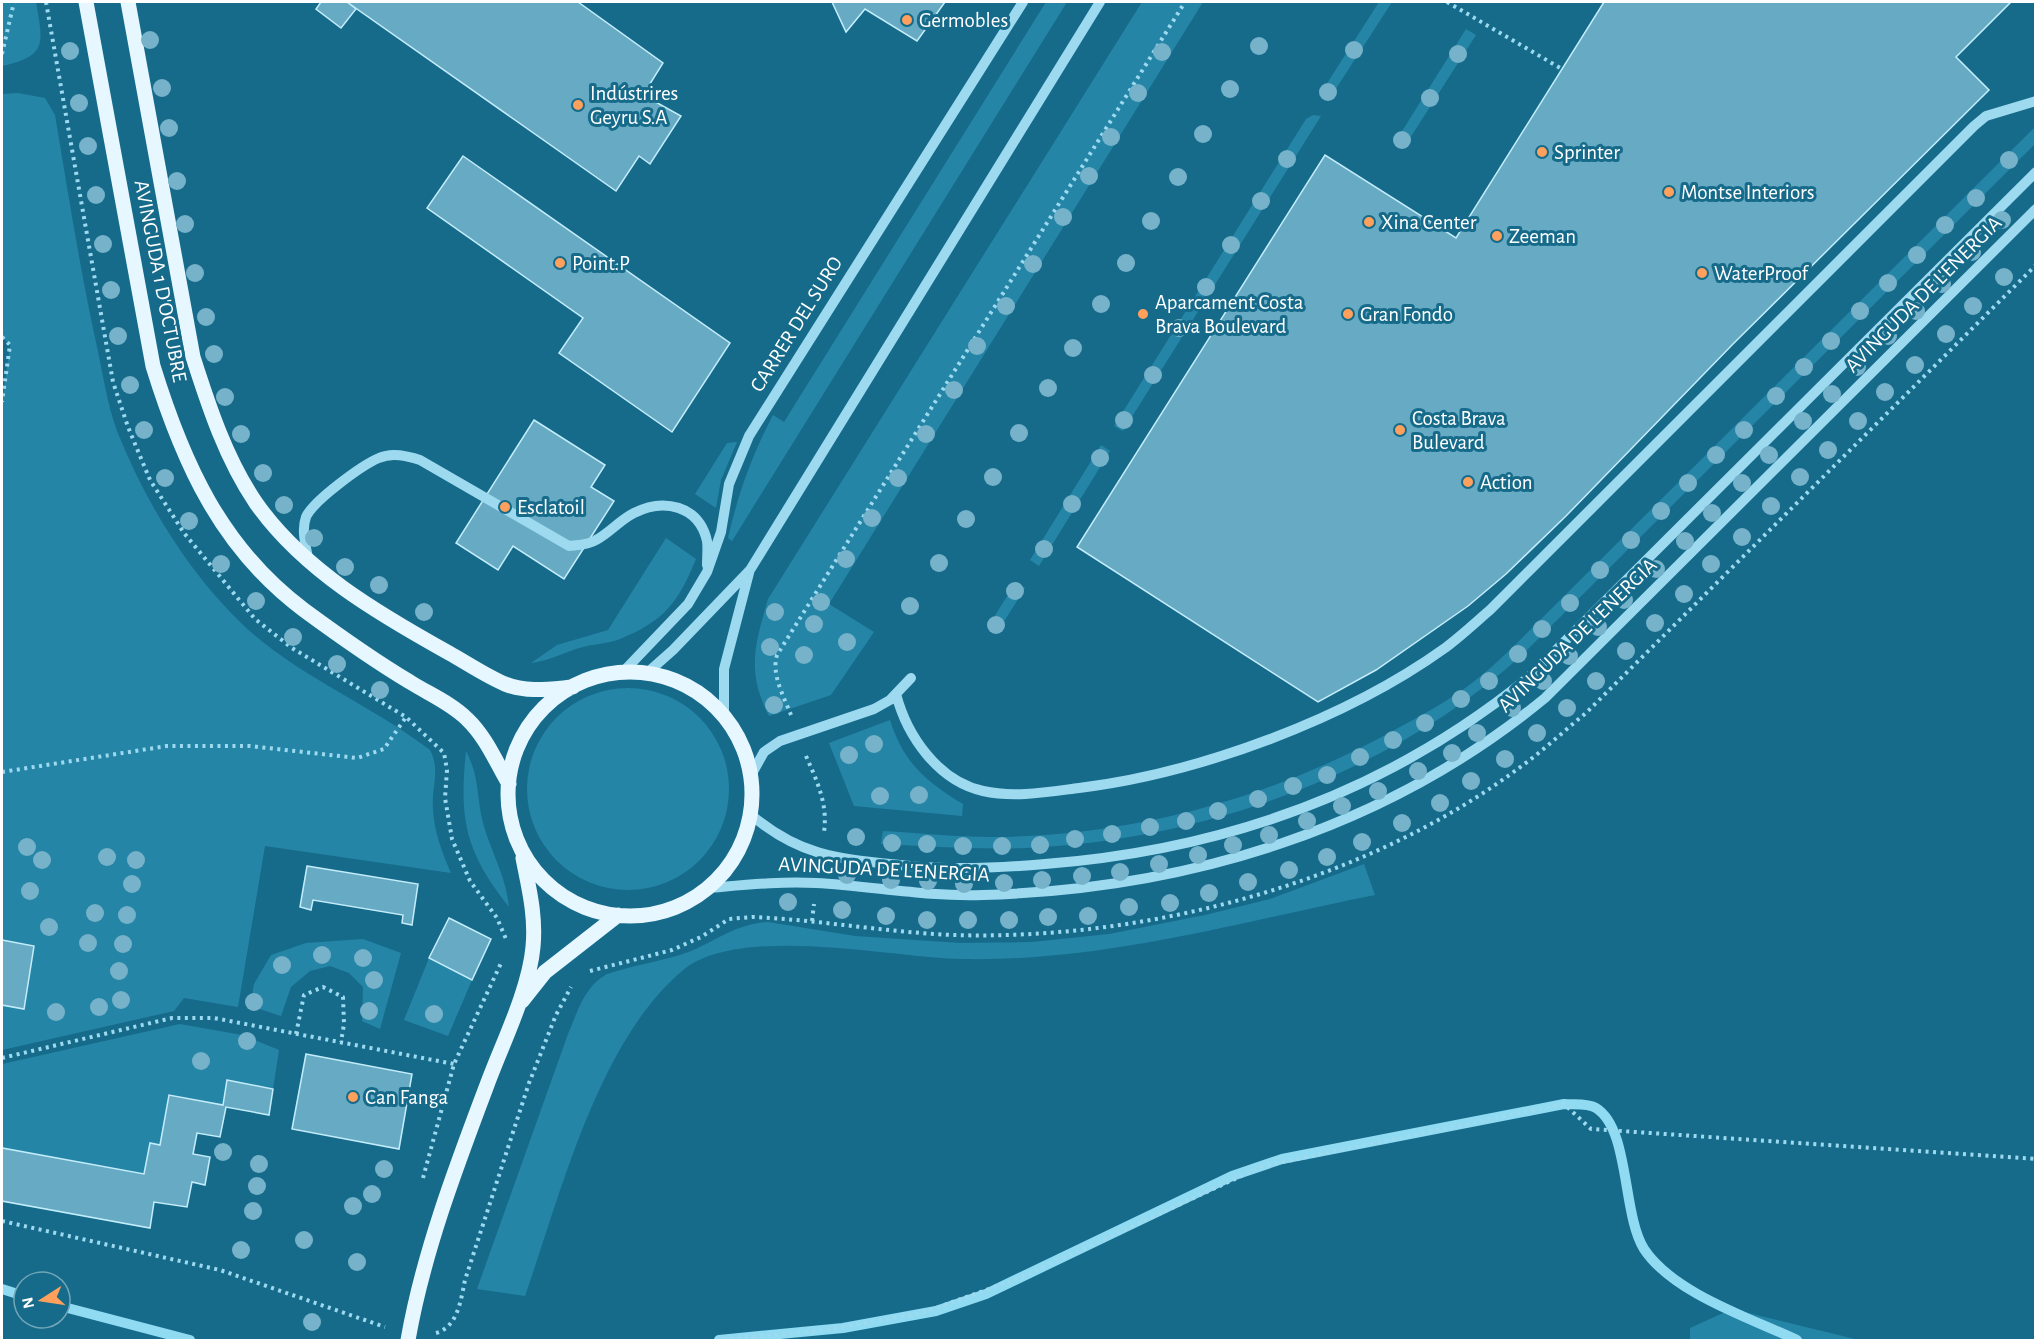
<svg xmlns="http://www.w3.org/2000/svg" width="2037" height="1342" font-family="'Alegreya Sans',sans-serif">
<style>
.green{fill:#2585a7}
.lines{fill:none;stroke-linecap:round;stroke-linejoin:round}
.stream{stroke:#90daf2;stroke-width:10}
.building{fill:#66aac4;stroke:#c4edfb;stroke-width:1.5}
.path{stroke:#9edaef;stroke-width:4;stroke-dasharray:3 4.5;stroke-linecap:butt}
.minor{stroke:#9edaef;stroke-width:10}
.major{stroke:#e6f7ff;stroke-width:15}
.tree{fill:#76b2c9}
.poi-dot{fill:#ffa15c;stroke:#166b8b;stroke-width:2}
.labels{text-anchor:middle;stroke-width:6;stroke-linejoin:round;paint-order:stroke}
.poi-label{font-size:21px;fill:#fff;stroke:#166b8b;text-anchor:start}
.street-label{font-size:21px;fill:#fff;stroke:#166b8b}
</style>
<rect width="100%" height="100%" fill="#166b8b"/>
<path class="green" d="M 2,2 L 36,2 C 43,43 48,56 2,66 Z
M 1046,2 L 1067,2 L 732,541 L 728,538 C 738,494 752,455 773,415 L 784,422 Z
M 1142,2 L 1203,2 L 829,604 L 874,632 L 831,695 L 769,716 C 746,671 755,645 768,599 Z
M 1379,2 L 1392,2 L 1328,101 L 1319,96 Z
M 1466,29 L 1476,35 L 1403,149 L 1394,144 Z
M 18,93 L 45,98 L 55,115 C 68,192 80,270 97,347 C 103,374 107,404 117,431 C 144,499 186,569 239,621 C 294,675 369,703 430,750 C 441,771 431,787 433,809 C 434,832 442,852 451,873 L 265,846 L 238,1007 L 184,998 L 174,1011 L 2,1050 L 2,1005 L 24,1009 L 34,946 L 2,940 L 2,402 L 10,345 L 2,337 L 2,94 Z
M 1313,115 L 1321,116 L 1123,431 L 1114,426 L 1306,119 Z
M 2035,127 L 2035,144 L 1521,656 C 1389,775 1202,840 1026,848 C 978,850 930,846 881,844 L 883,831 C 919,833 956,837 992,837 C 1132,836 1268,799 1391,732 C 1418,717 1447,702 1472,683 C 1488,671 1502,657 1516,644 Z
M 737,442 L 721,480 L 716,508 L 695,494 L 727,443 Z
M 1101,445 L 1110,451 L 1039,566 L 1030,560 Z
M 666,538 L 696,559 C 678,603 664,621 620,639 C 607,644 592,644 579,648 C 563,653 548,661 531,663 L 557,645 L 608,630 Z
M 1016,582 L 1025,588 L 998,631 L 989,625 Z
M527 789a101 101 0 1 1 202 0a101 101 0 1 1-202 0Z
M 890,720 C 903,762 926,782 963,804 L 962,816 L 854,806 L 829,743 Z
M 466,751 C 480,778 476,795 483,823 C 491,852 506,876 509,907 C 465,851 459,820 466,751 Z
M 1364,864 L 1375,895 C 1239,922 1103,962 962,959 C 892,958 739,923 682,971 C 598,1042 561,1193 525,1296 L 477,1289 L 568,1034 C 578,1011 584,987 607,974 C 631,966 656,962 680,955 C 712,945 732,924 768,922 L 855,936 L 960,943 L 1032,942 L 1109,934 L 1205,915 L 1270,899 Z
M 363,939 L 401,953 L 380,1029 L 362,1021 L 363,987 L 349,973 L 330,966 L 310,971 L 291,987 L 281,1016 L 250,1006 L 254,984 L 271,955 L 306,943 Z
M 429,958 L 472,980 L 448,1036 L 404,1020 Z
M 180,1024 L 242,1035 L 279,1050 L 273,1089 L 227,1081 L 223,1105 L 169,1095 L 160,1145 L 150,1143 L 144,1174 L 2,1148 L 2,1064 Z
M 1732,1309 L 1859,1340 L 1690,1340 L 1690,1328 Z"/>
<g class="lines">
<path class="stream" d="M 2,1289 L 24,1296
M 60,1306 L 190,1340
M 719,1340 L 843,1328 L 936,1311 L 986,1294 L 1232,1176 L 1282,1159 L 1564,1104 C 1573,1105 1588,1103 1596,1108 C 1630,1129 1622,1214 1644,1249 C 1673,1293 1750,1318 1797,1340"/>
</g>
<path class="building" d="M 321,2 L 347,2 L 356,9 L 341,28 L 316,9 Z
M 347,2 L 578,2 L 663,63 L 643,95 L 681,116 L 650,164 L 639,156 L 616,191 Z
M 832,2 L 945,2 L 917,41 L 865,9 L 846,32 Z
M 1604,2 L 2011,2 L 1956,57 L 1989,90 L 1733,344 L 1566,516 L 1506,574 L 1468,606 L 1376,670 L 1318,702 L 1077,547 L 1325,155 L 1456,238 Z
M 463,156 L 730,343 L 672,432 L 559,353 L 583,318 L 427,208 Z
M 534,420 L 605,465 L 591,487 L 614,501 L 564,579 L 513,546 L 498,570 L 456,543 Z
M 307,866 L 418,884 L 412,925 L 402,923 L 403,915 L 313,900 L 311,910 L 300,907 Z
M 449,918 L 491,939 L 472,980 L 429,958 Z
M 2,940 L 34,946 L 24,1009 L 2,1005 Z
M 306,1054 L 412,1074 L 399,1149 L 292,1129 Z
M 227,1080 L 273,1089 L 269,1115 L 226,1107 L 220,1137 L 197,1133 L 193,1154 L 210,1157 L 205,1185 L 192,1182 L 187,1207 L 154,1202 L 150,1228 L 2,1201 L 2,1148 L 144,1174 L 150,1143 L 160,1145 L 169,1095 L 223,1105 Z"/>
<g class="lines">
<path class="path" d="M 46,2 L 113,382 L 128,427 L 150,480 L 184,533 L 255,619 L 292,648 L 406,717 L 444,753 L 447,770 L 445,798 L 452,839 L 470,881 L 497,918 L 506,939
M 1447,2 L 1562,69
M 2,54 L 14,2
M 2,337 L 10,345 L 2,402
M 791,715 C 784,697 771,674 777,655 L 1185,2
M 806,756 C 817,781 828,804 824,832
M 2,772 L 167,746 L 250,746 L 357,758 L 384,749 L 406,717
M 812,921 L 814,904
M 590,971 L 672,950 L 701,937 L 729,919 L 753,917 C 820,920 885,932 952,935 C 1146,941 1367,883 1523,765 C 1545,749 1565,730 1586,713 L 2036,265
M 296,1034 L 304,995 L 323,987 L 343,997 L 344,1024 L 341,1042
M 2,1058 L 172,1018 L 214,1018 L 454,1064
M 423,1178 L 454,1064 L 502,961
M 2,1221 L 220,1270 L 385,1327
M 436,1333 C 458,1327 461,1299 465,1280 L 529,1083 L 556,1015 L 571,987
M 715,1340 L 811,1332 L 922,1313 L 1022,1277 L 1263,1166 L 1564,1104 L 1591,1129 L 2036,1159"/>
<path class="minor" d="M 308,559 C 306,545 301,531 306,517 C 313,501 362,465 379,458 C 392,452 407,456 420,460 L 569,546 C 577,545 589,545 596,540 C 609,533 620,520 634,513 C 663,498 699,505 707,541 C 708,548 707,557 707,565
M 623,672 L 688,604 L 707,572 L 721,532 L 729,484 L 749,436 L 1023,2
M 647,673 L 673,650 L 750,570 L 1100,2
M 896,694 C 907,736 938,781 983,791 C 1014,798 1048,792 1079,788 C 1200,773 1346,719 1445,648 C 1461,636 1476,622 1491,609 L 1974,126 L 1986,116 L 2036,101
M 724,716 L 724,669 L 749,573
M 750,777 L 764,752 L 780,741 L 874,709 L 890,700 L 911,678
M 750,814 C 803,859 843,859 910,866 C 955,870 1000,868 1045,864 C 1224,850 1388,792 1528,678 L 2036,172
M 708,888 C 744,885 780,881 816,883 C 872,886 927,897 983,895 C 1188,889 1386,829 1545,698 L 2036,209"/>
<path class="major" d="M 86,2 L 153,366 C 183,463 221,548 304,610 C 338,635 373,660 410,682 C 429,694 451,703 467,719 C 486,737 496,762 509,784
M 128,2 L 193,357 C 209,407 226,459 256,503 C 303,570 379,614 449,653 C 467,663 486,676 505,684 C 527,693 550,689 573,687
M508 794a122 122 0 1 1 244 0a122 122 0 1 1-244 0Z
M 522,1001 L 545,972 L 618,915
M 408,1340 C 423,1254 456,1167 487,1085 C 502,1044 529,991 533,947 C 536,916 529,889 523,858"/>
</g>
<g class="tree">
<circle cx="150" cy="40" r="9"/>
<circle cx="1259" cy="46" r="9"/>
<circle cx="1354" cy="50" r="9"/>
<circle cx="70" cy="51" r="9"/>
<circle cx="1162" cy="52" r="9"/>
<circle cx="1458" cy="54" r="9"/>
<circle cx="162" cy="88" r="9"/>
<circle cx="1230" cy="89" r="9"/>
<circle cx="1328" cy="92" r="9"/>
<circle cx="1138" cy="93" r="9"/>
<circle cx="1430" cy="98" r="9"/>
<circle cx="79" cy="103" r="9"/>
<circle cx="169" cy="128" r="9"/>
<circle cx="1203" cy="134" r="9"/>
<circle cx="1111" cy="137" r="9"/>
<circle cx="1402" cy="140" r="9"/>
<circle cx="88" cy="146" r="9"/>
<circle cx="1287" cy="159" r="9"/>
<circle cx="2009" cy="160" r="9"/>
<circle cx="1089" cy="176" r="9"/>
<circle cx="1178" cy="177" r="9"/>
<circle cx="177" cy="181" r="9"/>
<circle cx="96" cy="195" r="9"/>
<circle cx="1976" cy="198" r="9"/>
<circle cx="1261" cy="201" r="9"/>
<circle cx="1063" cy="217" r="9"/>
<circle cx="2002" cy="220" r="9"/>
<circle cx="1151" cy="221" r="9"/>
<circle cx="185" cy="224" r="9"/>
<circle cx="1945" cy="225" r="9"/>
<circle cx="103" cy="244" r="9"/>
<circle cx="1231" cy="245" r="9"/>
<circle cx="1972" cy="252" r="9"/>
<circle cx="1917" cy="255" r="9"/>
<circle cx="1126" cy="263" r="9"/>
<circle cx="1033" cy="264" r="9"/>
<circle cx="195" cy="273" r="9"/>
<circle cx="2004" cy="277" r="9"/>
<circle cx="1888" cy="283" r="9"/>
<circle cx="1942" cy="284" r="9"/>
<circle cx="1206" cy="287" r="9"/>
<circle cx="111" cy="290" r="9"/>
<circle cx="1101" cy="304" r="9"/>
<circle cx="1006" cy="306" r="9"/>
<circle cx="1973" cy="306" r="9"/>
<circle cx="1860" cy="311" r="9"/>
<circle cx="1916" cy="311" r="9"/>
<circle cx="206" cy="317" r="9"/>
<circle cx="1179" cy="328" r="9"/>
<circle cx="1946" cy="334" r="9"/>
<circle cx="118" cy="336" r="9"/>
<circle cx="1888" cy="336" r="9"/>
<circle cx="1831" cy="341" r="9"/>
<circle cx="977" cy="346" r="9"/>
<circle cx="1073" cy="348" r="9"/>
<circle cx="214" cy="354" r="9"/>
<circle cx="1915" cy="365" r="9"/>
<circle cx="1804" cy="367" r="9"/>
<circle cx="1857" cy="367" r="9"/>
<circle cx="1153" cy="375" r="9"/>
<circle cx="130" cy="385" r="9"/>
<circle cx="1048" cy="388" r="9"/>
<circle cx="954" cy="390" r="9"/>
<circle cx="1885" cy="392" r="9"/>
<circle cx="1832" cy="394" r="9"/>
<circle cx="1776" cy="396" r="9"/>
<circle cx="225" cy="397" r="9"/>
<circle cx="1124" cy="420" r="9"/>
<circle cx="1803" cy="421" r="9"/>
<circle cx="1858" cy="421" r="9"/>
<circle cx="144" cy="430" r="9"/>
<circle cx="1744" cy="430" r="9"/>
<circle cx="1019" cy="433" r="9"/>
<circle cx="241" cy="434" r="9"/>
<circle cx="926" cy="434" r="9"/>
<circle cx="1828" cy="450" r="9"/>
<circle cx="1716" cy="455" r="9"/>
<circle cx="1769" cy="455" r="9"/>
<circle cx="1100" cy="458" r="9"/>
<circle cx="263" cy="473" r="9"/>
<circle cx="993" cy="477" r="9"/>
<circle cx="1800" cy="477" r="9"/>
<circle cx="165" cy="478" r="9"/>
<circle cx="898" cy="478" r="9"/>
<circle cx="1688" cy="483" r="9"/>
<circle cx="1742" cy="483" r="9"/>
<circle cx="1072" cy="504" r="9"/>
<circle cx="284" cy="505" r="9"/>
<circle cx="1771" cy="506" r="9"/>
<circle cx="1661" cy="511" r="9"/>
<circle cx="1712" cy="513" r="9"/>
<circle cx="872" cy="518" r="9"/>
<circle cx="966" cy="519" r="9"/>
<circle cx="189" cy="521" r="9"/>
<circle cx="1742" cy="537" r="9"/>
<circle cx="314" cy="538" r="9"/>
<circle cx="1631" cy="540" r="9"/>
<circle cx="1685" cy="541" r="9"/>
<circle cx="1044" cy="549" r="9"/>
<circle cx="846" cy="559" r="9"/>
<circle cx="939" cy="563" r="9"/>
<circle cx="221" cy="564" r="9"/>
<circle cx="1711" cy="564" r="9"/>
<circle cx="345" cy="567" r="9"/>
<circle cx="1656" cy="569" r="9"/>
<circle cx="1600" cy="570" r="9"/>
<circle cx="379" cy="585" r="9"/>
<circle cx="1015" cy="591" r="9"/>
<circle cx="1684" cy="594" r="9"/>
<circle cx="1624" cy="600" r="9"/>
<circle cx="256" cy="601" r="9"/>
<circle cx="821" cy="602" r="9"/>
<circle cx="1570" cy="603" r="9"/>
<circle cx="910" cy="606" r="9"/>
<circle cx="424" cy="612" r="9"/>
<circle cx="775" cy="612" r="9"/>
<circle cx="1655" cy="623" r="9"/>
<circle cx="814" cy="624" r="9"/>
<circle cx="996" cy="625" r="9"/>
<circle cx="1598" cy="627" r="9"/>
<circle cx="1542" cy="629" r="9"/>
<circle cx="293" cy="637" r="9"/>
<circle cx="847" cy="642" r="9"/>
<circle cx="770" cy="647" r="9"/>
<circle cx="1626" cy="651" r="9"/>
<circle cx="1518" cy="654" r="9"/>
<circle cx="804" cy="655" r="9"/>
<circle cx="1569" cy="656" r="9"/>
<circle cx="337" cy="664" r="9"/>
<circle cx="1489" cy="681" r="9"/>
<circle cx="1543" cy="681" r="9"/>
<circle cx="1596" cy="681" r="9"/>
<circle cx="380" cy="690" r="9"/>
<circle cx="1461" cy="699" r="9"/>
<circle cx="774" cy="705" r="9"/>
<circle cx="1512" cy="708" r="9"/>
<circle cx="1567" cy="708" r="9"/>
<circle cx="1425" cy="723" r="9"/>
<circle cx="1477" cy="733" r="9"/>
<circle cx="1537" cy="733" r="9"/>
<circle cx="1393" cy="740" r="9"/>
<circle cx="874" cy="744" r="9"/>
<circle cx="1452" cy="753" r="9"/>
<circle cx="849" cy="755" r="9"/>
<circle cx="1360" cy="757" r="9"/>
<circle cx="1505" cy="759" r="9"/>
<circle cx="1418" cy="771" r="9"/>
<circle cx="1327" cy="775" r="9"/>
<circle cx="1471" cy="781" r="9"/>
<circle cx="1293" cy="786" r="9"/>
<circle cx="1378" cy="791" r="9"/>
<circle cx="919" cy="795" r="9"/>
<circle cx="880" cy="796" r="9"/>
<circle cx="1258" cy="799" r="9"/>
<circle cx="1440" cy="803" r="9"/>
<circle cx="1342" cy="806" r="9"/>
<circle cx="1218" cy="811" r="9"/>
<circle cx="1186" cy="821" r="9"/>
<circle cx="1307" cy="821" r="9"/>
<circle cx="1402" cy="823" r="9"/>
<circle cx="1150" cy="827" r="9"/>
<circle cx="1112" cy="834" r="9"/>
<circle cx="1269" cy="835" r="9"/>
<circle cx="856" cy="837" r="9"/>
<circle cx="1075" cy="839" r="9"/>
<circle cx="1362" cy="842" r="9"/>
<circle cx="892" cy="843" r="9"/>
<circle cx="927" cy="844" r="9"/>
<circle cx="1040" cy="845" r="9"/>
<circle cx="1233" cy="845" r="9"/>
<circle cx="963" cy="846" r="9"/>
<circle cx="1002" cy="846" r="9"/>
<circle cx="27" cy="847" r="9"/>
<circle cx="1198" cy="855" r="9"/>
<circle cx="107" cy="857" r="9"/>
<circle cx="1327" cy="857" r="9"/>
<circle cx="42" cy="860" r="9"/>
<circle cx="136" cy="860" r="9"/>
<circle cx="1159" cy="864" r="9"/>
<circle cx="1289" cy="870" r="9"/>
<circle cx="1120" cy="872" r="9"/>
<circle cx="847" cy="875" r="9"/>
<circle cx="1082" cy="876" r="9"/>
<circle cx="891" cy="880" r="9"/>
<circle cx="1042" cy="880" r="9"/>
<circle cx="928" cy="881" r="9"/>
<circle cx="1248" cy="882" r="9"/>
<circle cx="1004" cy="883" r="9"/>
<circle cx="132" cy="884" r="9"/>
<circle cx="964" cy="884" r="9"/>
<circle cx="30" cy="891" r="9"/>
<circle cx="1209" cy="893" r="9"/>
<circle cx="788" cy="902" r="9"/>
<circle cx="1170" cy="903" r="9"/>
<circle cx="1129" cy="907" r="9"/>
<circle cx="842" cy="910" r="9"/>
<circle cx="95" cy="913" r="9"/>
<circle cx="127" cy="915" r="9"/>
<circle cx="886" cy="916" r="9"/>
<circle cx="1088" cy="916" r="9"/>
<circle cx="1048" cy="917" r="9"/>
<circle cx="927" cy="920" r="9"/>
<circle cx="968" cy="920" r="9"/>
<circle cx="1009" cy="920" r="9"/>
<circle cx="49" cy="927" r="9"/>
<circle cx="88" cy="943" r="9"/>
<circle cx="123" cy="944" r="9"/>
<circle cx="322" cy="955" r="9"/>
<circle cx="363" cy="958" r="9"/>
<circle cx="282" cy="965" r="9"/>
<circle cx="119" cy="971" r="9"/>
<circle cx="374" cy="980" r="9"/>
<circle cx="121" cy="1000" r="9"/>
<circle cx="254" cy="1002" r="9"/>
<circle cx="99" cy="1007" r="9"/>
<circle cx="369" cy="1011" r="9"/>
<circle cx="56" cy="1012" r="9"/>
<circle cx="434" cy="1014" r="9"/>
<circle cx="247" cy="1041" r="9"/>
<circle cx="201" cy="1061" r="9"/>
<circle cx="223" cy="1152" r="9"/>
<circle cx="259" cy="1164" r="9"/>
<circle cx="384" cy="1169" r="9"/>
<circle cx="257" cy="1186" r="9"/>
<circle cx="372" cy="1194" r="9"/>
<circle cx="353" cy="1206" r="9"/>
<circle cx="253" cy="1211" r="9"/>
<circle cx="304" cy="1240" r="9"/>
<circle cx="241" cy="1250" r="9"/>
<circle cx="357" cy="1262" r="9"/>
<circle cx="312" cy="1322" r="9"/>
</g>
<g class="poi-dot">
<circle cx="907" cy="20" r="6"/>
<circle cx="578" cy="105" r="6"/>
<circle cx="1542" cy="152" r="6"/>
<circle cx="1669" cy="192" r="6"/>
<circle cx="1369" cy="222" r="6"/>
<circle cx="1497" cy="236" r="6"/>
<circle cx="560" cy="263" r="6"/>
<circle cx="1702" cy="273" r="6"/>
<circle cx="1143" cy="314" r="6"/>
<circle cx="1348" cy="314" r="6"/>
<circle cx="1400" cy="430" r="6"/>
<circle cx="1468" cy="482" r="6"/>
<circle cx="505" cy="507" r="6"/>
<circle cx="353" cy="1097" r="6"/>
</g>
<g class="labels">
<g class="poi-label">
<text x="919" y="27">Germobles</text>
<text x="590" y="100">Indústrires<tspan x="590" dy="24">Geyru S.A</tspan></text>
<text x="1554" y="159">Sprinter</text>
<text x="1681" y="199">Montse Interiors</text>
<text x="1381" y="229">Xina Center</text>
<text x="1509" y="243">Zeeman</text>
<text x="572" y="270">Point.P</text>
<text x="1714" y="280">WaterProof</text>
<text x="1155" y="309">Aparcament Costa<tspan x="1155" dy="24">Brava Boulevard</tspan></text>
<text x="1360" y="321">Gran Fondo</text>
<text x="1412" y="425">Costa Brava<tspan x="1412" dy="24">Bulevard</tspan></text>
<text x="1480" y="489">Action</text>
<text x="517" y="514">Esclatoil</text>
<text x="365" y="1104">Can Fanga</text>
</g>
<g class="street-label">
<text transform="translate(161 281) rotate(79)" y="7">AVINGUDA 1 D'OCTUBRE</text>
<text transform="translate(1923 294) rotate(-45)" y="7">AVINGUDA DE L'ENERGIA</text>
<text transform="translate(796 324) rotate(-58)" y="7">CARRER DEL SURO</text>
<text transform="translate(1577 635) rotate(-44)" y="7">AVINGUDA DE L'ENERGIA</text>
<text transform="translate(884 869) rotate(3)" y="7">AVINGUDA DE L'ENERGIA</text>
</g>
</g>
<rect width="2037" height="1342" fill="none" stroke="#ffffff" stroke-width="6"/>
<g transform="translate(42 1300) rotate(258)"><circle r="28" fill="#166b8b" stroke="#73a6b9" stroke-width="1.5"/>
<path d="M0-4.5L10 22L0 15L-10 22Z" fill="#ffa15c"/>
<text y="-9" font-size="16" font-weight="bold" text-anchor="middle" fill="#ffffff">N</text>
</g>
</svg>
